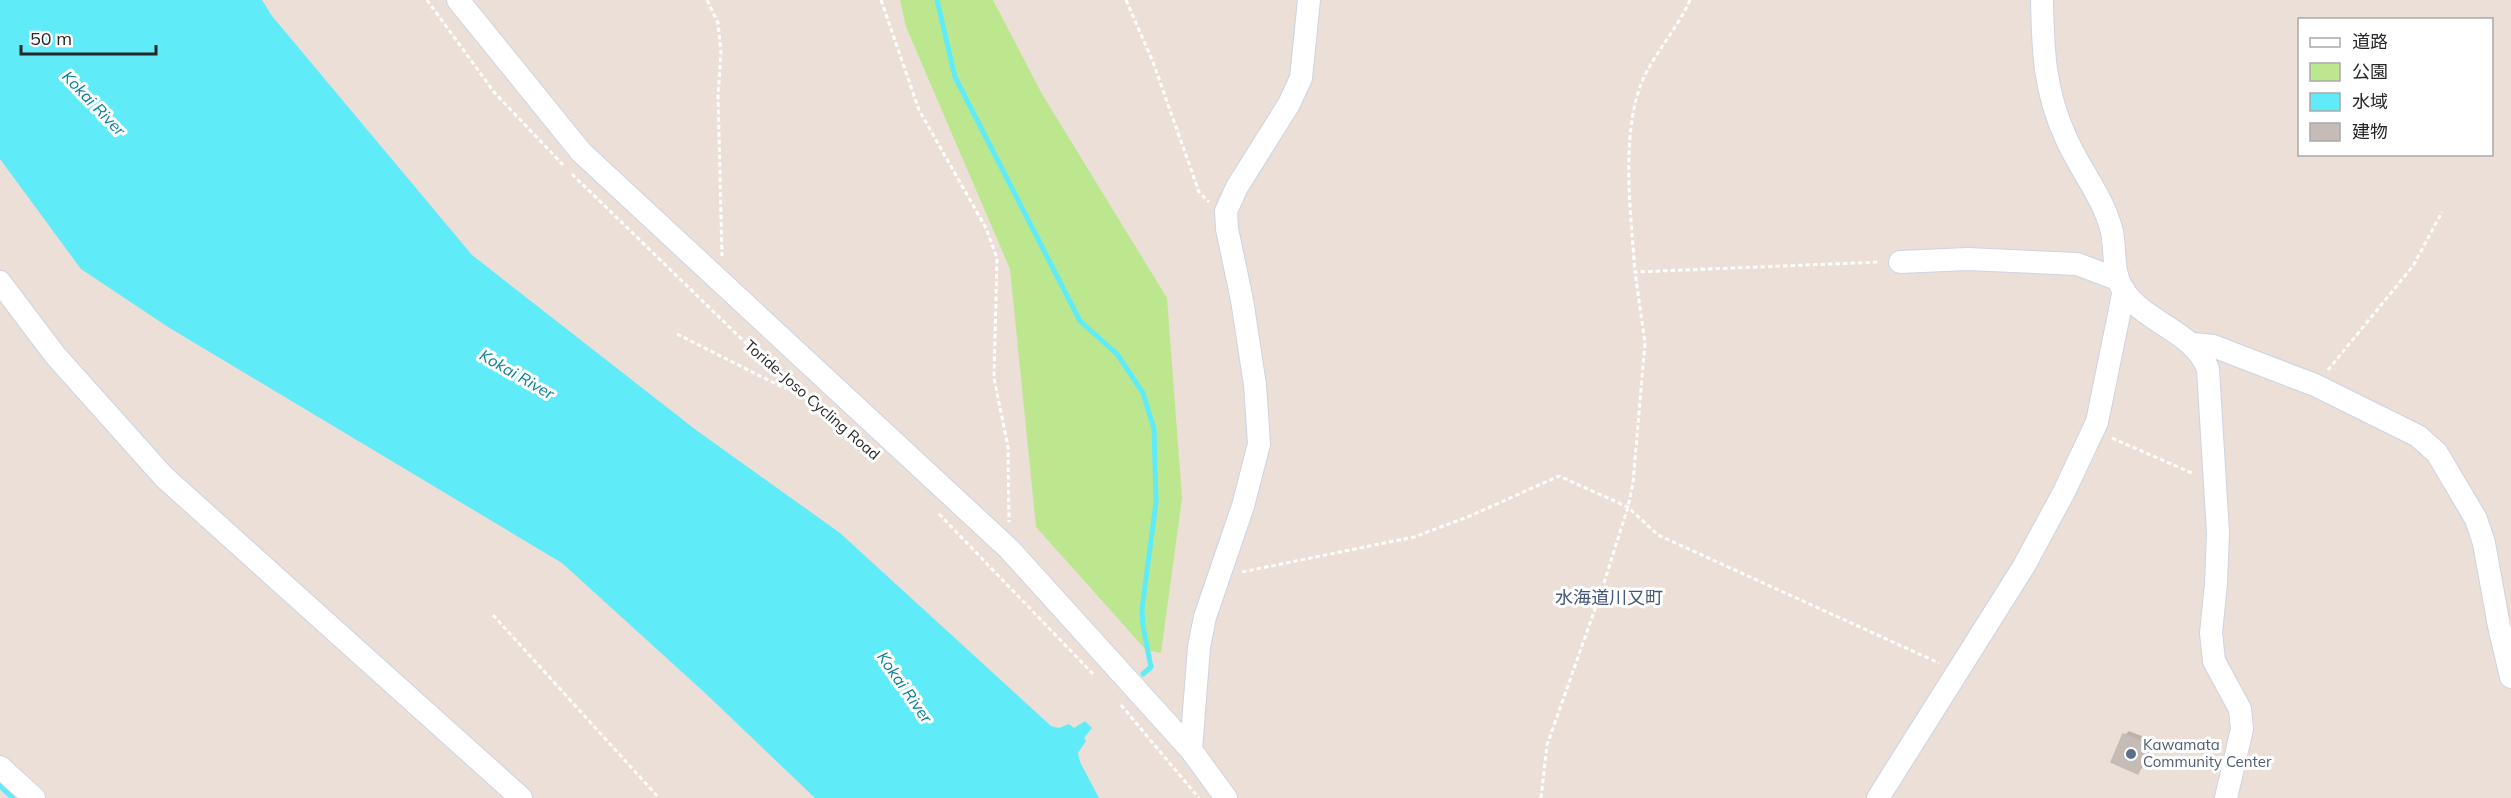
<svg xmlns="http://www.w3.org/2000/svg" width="2511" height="798" font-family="Mulish,'Noto Sans JP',sans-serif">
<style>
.green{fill:#bde78e}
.water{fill:#60ebf8}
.shadow{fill:#0003}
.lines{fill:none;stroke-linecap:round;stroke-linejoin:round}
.stream{stroke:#60ebf8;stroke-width:5}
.building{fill:#c6bcb7;stroke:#c6bbb1;stroke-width:1.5}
.minor-casing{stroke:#ccd4e2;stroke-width:24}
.path{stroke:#fff;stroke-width:3;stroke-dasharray:4.5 3;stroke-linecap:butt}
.minor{stroke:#fff;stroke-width:22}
.service-dot{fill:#5c6f8a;stroke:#fff;stroke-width:2}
.labels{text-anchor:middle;stroke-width:6;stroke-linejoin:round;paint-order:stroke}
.street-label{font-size:15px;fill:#272727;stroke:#fff}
.service-label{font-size:15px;fill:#4e5e75;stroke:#fff;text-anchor:start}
.water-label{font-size:16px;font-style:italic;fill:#048098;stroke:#fff}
.quarter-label{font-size:18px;fill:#45587b;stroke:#fff}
</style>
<rect width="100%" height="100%" fill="#ebdfd7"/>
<path class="green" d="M 900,0 L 993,0 L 1042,94 L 1167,298 L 1182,498 L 1161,653 L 1146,650 L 1036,527 L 1010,269 L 906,27 Z"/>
<path class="water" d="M 0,0 L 262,0 L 272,16 L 472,255 L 696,430 L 840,533 L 1051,726 L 1059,728 L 1069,724 L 1074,728 L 1085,721 L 1092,728 L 1084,738 L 1086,741 L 1078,753 L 1080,762 L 1099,798 L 815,798 L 704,692 L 562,563 L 168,327 L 81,269 L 0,159 Z"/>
<path class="shadow" d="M 2129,731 L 2154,741 L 2142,768 L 2138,772 L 2125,735 Z"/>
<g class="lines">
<path class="stream" d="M 937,0 L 955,77 L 1080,321 L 1117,354 L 1143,393 L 1154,429 L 1156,502 L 1142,609 L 1143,626 L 1151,667 L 1143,674
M 0,786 L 13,798"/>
</g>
<path class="building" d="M 2123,734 L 2150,745 L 2138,774 L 2111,762 Z"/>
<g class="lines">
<defs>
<path id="minor" d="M 458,0 L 581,152 L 1009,549 L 1191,750 L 1226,798
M 2042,0 C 2043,51 2044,90 2066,138 C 2080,170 2104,198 2112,232 C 2116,252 2112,272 2123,290 C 2146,324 2194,331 2208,369 L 2218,533 L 2216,584 L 2211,633 L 2214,661 L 2240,709 L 2242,729 L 2226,798
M 1900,262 L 1968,259 L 2077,264 L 2117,279
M 0,282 L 55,355 L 164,477 L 521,798
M 2193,344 L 2213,346 L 2315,385 L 2418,436 L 2437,453 L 2476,519 L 2484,543 L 2499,626 L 2511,677
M 1191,750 L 1199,647 L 1205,617 L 1243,506 L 1259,444 L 1255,385 L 1242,300 L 1227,229 L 1226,211 L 1237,187 L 1289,104 L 1301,78 L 1309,0
M 0,767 L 34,798
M 1878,798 L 2024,566 L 2064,492 L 2097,422 L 2124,290"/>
</defs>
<use href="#minor" class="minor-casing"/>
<path class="path" d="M 427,0 L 494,92 L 563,165
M 707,0 L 718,23 L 721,53 L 718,95 L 722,256
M 881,0 L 919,110 L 986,228 L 997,258 L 994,378 L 1008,447 L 1009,522
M 1126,0 L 1153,62 L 1199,192 L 1209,202
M 1690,0 C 1678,27 1658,49 1645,75 C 1619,129 1631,214 1635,272 L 1880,262
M 572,174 L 754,351 L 875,455
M 677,334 L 784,388 L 797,387
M 2328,370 L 2413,266 L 2442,212
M 2112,438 L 2194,474
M 939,514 L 1095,676
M 1242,572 L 1414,537 L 1470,516 L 1559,476 L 1628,507 L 1658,535 L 1939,663
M 493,615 L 659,798
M 1121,705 L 1199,798
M 1541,798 L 1547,745 L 1602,589 L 1628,507 L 1633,483 L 1645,343 L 1635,272"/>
<use href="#minor" class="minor"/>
</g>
<circle class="service-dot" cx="2131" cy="754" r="6"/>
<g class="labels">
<g class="street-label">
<text transform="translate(812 400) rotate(41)" y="5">Toride-Joso Cycling Road</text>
</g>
<g class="service-label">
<text x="2143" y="750">Kawamata<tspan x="2143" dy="17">Community Center</tspan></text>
</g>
<g class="water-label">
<text transform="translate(94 103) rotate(46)" y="6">Kokai River</text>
<text transform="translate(517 374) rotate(30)" y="6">Kokai River</text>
<text transform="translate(905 687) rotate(55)" y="6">Kokai River</text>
</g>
<g class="quarter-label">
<text x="1609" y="604">水海道川又町</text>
</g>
</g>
<rect x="2298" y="18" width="195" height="138" fill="#ffffff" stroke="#a9a9a9" stroke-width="1.5"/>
<rect x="2310" y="38" width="30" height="9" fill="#ffffff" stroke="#a9a9a9" stroke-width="1.5"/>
<text x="2352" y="48" font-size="18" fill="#272727">道路</text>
<rect x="2310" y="63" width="30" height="18" fill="#bde78e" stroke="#a9a9a9" stroke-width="1.5"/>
<text x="2352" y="78" font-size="18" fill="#272727">公園</text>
<rect x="2310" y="93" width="30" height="18" fill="#60ebf8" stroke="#a9a9a9" stroke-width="1.5"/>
<text x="2352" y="108" font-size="18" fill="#272727">水域</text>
<rect x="2310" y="123" width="30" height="18" fill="#c6bcb7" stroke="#a9a9a9" stroke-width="1.5"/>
<text x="2352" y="138" font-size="18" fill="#272727">建物</text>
<path d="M21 45v9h135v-9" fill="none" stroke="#272727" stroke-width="3"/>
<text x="30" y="45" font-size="18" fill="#272727" stroke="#ffffff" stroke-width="4.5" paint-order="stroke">50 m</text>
</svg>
